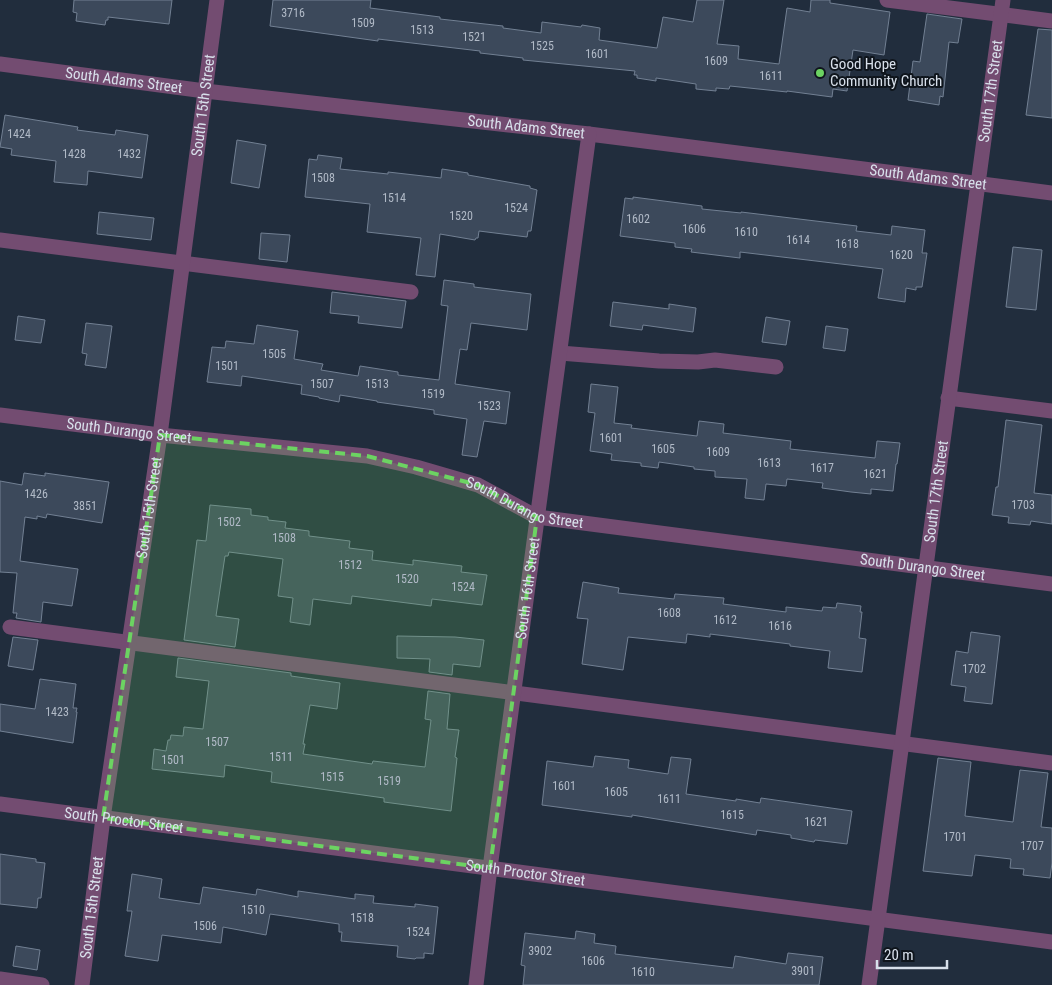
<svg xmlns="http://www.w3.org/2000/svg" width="1052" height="985" font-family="'Roboto Condensed',sans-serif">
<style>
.building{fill:#3c495b;stroke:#728093}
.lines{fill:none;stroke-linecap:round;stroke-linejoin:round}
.minor{stroke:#734c71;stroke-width:15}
.marked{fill:#6cd362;fill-opacity:0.2;stroke:#6cd362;stroke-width:4;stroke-dasharray:10 6;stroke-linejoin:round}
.poi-dot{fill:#6cd362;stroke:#0f151c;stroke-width:2}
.labels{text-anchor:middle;stroke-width:4;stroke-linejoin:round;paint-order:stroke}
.number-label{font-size:12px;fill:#b1bac7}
.poi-label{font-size:15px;fill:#d8e0eb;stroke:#0f151c;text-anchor:start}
.street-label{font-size:15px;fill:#d8e0eb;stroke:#0f151c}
</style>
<rect width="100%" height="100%" fill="#212d3d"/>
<path class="building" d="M 74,0 L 172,0 L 169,24 L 108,17 L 108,20 L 106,20 L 105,25 L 76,21 L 77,13 L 73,12 Z
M 273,0 L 371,0 L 370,8 L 440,17 L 440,19 L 503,26 L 503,28 L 541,33 L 542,22 L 581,27 L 582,25 L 600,28 L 599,40 L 657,48 L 663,17 L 693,22 L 697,0 L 724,0 L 717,44 L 739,46 L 738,59 L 779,64 L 787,8 L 810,12 L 811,0 L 830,0 L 830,3 L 890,12 L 884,55 L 853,50 L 847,91 L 833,89 L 832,97 L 787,91 L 787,92 L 730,86 L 729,89 L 716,88 L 716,91 L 696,89 L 696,84 L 656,78 L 656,81 L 637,78 L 637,75 L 634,75 L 635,71 L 523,60 L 523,58 L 480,53 L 480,51 L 378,39 L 378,41 L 270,26 Z
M 927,14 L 962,19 L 958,43 L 949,42 L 943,97 L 940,96 L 939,105 L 908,100 L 913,61 L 920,62 Z
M 1038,29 L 1052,30 L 1052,118 L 1026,115 Z
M 5,115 L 78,127 L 77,130 L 115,135 L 116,130 L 148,135 L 142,178 L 88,171 L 87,185 L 54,182 L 56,161 L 11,155 L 12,149 L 0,147 Z
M 237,140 L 266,145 L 259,188 L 231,183 Z
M 318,155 L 342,158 L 340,169 L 388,174 L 388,172 L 441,178 L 442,169 L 468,173 L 468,175 L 530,186 L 530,188 L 537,190 L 531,231 L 528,231 L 527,237 L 479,231 L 478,238 L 476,238 L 475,240 L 440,234 L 435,277 L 416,275 L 421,238 L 367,232 L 370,204 L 305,197 L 309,159 L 317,160 Z
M 633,197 L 702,206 L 702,209 L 741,213 L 741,212 L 857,226 L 856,231 L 891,235 L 892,226 L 925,230 L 922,253 L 927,253 L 922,287 L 916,287 L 916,290 L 906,288 L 905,302 L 878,298 L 883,269 L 740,252 L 740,258 L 691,252 L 692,249 L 675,247 L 675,243 L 620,236 L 625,198 L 633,199 Z
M 99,212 L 154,218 L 151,240 L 97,234 Z
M 261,233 L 290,235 L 287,262 L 259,259 Z
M 1013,247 L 1042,250 L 1036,310 L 1006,307 Z
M 444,280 L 474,284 L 474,287 L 531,294 L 527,330 L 471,323 L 467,350 L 460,349 L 455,384 L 510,392 L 506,424 L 484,421 L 477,457 L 462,455 L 467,419 L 434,414 L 434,410 L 377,402 L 377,401 L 340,395 L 339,402 L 319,398 L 319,397 L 301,394 L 302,385 L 242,376 L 241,386 L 207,382 L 212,347 L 225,348 L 226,341 L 254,344 L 257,325 L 298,331 L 294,359 L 323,364 L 321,370 L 358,376 L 360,366 L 398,372 L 398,375 L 439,380 L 448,306 L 441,305 Z
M 332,292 L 406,301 L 402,328 L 358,323 L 359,316 L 330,313 Z
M 613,302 L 669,309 L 669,304 L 696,308 L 693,332 L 643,325 L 642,330 L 610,326 Z
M 18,316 L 45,320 L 41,343 L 15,340 Z
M 766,317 L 790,321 L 786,345 L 762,342 Z
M 86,323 L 112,326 L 106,368 L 85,365 L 87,354 L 82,353 Z
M 826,326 L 848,329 L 845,351 L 823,348 Z
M 591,384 L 618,387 L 614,423 L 632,425 L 631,428 L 697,436 L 699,421 L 724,424 L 723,433 L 791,441 L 790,449 L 875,458 L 877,441 L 900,443 L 897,464 L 896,464 L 893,491 L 871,489 L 871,494 L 851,492 L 822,488 L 823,483 L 787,479 L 786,486 L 766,484 L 764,500 L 745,498 L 747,479 L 715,477 L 715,471 L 694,469 L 694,467 L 659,462 L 658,468 L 641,466 L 641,463 L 611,460 L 612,454 L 590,451 L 595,413 L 588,412 Z
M 1006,420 L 1042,425 L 1034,493 L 1052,495 L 1052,524 L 1031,521 L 1030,525 L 1008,523 L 1009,517 L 992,515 L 996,487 L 998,487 Z
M 24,473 L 45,476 L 45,473 L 109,482 L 102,523 L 47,514 L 46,518 L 37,516 L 37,519 L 25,517 L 20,561 L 78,569 L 72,606 L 43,602 L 41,622 L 16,618 L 17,613 L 13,613 L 17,573 L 0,572 L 0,481 L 22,485 Z
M 210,505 L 251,509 L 251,515 L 268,517 L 268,520 L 286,522 L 285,528 L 309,531 L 309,536 L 350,541 L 349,548 L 373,551 L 372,560 L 413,565 L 413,560 L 462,566 L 461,572 L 487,575 L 482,605 L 432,599 L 431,606 L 352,596 L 351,604 L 313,599 L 310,625 L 290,622 L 293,598 L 278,596 L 283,559 L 229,552 L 228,556 L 225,556 L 216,616 L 239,619 L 235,647 L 184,640 L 197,540 L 206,541 Z
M 583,582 L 619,588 L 618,593 L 674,599 L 675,594 L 724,598 L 723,604 L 786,612 L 786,607 L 822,611 L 823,607 L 836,608 L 837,603 L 861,606 L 860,612 L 862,612 L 859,638 L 866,639 L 862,672 L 828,668 L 830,651 L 790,646 L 790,644 L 710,634 L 710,637 L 687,634 L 686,643 L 628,637 L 623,670 L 582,664 L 588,619 L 577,618 Z
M 971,632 L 1000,636 L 992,704 L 964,701 L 966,687 L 951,685 L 956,651 L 968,653 Z
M 397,636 L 455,637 L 484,640 L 480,667 L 453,664 L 452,675 L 429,672 L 430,659 L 397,658 Z
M 13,637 L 38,640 L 33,670 L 8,666 Z
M 178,658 L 291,673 L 291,676 L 340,683 L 337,709 L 310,705 L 303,744 L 305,744 L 303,754 L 372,764 L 373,761 L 425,767 L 431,720 L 425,719 L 428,691 L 450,694 L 447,729 L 459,730 L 455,757 L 457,758 L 451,811 L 384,802 L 384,798 L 271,782 L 272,772 L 225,765 L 224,777 L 152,769 L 154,749 L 166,751 L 168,740 L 170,740 L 171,735 L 183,736 L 184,727 L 203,729 L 209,681 L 176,677 Z
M 40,679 L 76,684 L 73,708 L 77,708 L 76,712 L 77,712 L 73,743 L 0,731 L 0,704 L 35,709 Z
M 595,756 L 629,760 L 628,768 L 668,774 L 671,757 L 691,759 L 686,794 L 736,801 L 736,799 L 760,803 L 761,798 L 852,811 L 847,844 L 815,840 L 814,842 L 791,838 L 791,835 L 757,830 L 756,835 L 632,815 L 632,817 L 542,805 L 547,761 L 593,767 Z
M 938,758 L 971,762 L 965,816 L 1013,822 L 1020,770 L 1048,773 L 1041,827 L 1052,828 L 1052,863 L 1050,878 L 1023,875 L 1024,869 L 1010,868 L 1011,859 L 975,855 L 972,876 L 923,871 Z
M 0,854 L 36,859 L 36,862 L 45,863 L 41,898 L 38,898 L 37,908 L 0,904 Z
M 132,874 L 162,879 L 159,898 L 200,904 L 203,887 L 256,895 L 257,889 L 298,897 L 298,891 L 355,899 L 355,894 L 374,896 L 373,903 L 415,907 L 415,904 L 438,907 L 433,954 L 424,953 L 424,958 L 416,958 L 415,959 L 397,957 L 398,946 L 341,941 L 342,932 L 339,932 L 339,924 L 270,914 L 266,935 L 223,927 L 221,943 L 162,935 L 158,961 L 125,956 L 132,911 L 127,911 Z
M 576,931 L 595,934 L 594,943 L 616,946 L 615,954 L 733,968 L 735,956 L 786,964 L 788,953 L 823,957 L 819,985 L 523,985 L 525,966 L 521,965 L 525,933 L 575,939 Z
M 16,946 L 40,950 L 37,970 L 13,966 Z"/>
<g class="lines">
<g class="minor">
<path d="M 887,0 L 1052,21"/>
<path id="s1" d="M 0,64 L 205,91 L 589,134 L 1052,193"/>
<path d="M 0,240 L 411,292"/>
<path d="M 560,353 L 659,361 L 698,362 L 715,360 L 776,367"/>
<path d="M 948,398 L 1052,411"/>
<path id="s2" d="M 0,415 L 160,435 L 367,456 L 416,467 L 478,485 L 537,517 L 1052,584"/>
<path d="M 10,627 L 1052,763"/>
<path id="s3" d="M 0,804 L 1052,942"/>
<path d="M 0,979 L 42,985"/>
<path id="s4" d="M 82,985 L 103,818 L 160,435 L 217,0"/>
<path id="s5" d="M 476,985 L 490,868 L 589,134"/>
<path id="s6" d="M 869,985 L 1003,0"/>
</g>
</g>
<path class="marked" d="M 160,435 L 367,456 L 478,485 L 537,517 L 490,868 L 103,818 Z"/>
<circle class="poi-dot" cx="820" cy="73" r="5"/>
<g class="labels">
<g class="number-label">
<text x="293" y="17">3716</text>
<text x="363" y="27">1509</text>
<text x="422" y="34">1513</text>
<text x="474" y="41">1521</text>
<text x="542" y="50">1525</text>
<text x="597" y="58">1601</text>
<text x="716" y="65">1609</text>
<text x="771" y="80">1611</text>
<text x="19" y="138">1424</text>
<text x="74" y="158">1428</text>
<text x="129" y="158">1432</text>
<text x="323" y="182">1508</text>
<text x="394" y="202">1514</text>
<text x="516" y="212">1524</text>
<text x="461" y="220">1520</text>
<text x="638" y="223">1602</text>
<text x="694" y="233">1606</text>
<text x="746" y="236">1610</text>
<text x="798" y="244">1614</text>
<text x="847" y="248">1618</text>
<text x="901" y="259">1620</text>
<text x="274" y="358">1505</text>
<text x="227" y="370">1501</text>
<text x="322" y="388">1507</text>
<text x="377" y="388">1513</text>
<text x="433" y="398">1519</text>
<text x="489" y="410">1523</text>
<text x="611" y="442">1601</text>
<text x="663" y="453">1605</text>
<text x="718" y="456">1609</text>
<text x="769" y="467">1613</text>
<text x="822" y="472">1617</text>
<text x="875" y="478">1621</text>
<text x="36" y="498">1426</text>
<text x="1023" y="509">1703</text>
<text x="85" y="510">3851</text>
<text x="229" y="526">1502</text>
<text x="284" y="542">1508</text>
<text x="350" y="569">1512</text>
<text x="407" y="583">1520</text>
<text x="463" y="591">1524</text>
<text x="669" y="617">1608</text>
<text x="725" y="624">1612</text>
<text x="780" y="630">1616</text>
<text x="974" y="673">1702</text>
<text x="57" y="716">1423</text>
<text x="217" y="746">1507</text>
<text x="281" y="761">1511</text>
<text x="173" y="764">1501</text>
<text x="332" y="781">1515</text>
<text x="389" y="785">1519</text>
<text x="564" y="790">1601</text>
<text x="616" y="796">1605</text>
<text x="669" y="803">1611</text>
<text x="732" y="819">1615</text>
<text x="816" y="826">1621</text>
<text x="955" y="841">1701</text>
<text x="1032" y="850">1707</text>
<text x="253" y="914">1510</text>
<text x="362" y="922">1518</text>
<text x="205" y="930">1506</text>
<text x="418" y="936">1524</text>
<text x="540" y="955">3902</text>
<text x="593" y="965">1606</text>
<text x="803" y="975">3901</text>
<text x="643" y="976">1610</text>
</g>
<g class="poi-label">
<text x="830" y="69">Good Hope<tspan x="830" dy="17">Community Church</tspan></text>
</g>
<g class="street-label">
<text dy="5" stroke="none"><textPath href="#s1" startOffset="125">South Adams Street</textPath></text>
<text dy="5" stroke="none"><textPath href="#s6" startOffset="902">South 17th Street</textPath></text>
<text dy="5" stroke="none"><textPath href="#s4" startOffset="888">South 15th Street</textPath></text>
<text dy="5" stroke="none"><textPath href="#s1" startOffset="530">South Adams Street</textPath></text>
<text dy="5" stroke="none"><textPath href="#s1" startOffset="935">South Adams Street</textPath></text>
<text dy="5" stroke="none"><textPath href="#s2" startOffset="130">South Durango Street</textPath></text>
<text dy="5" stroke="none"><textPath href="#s6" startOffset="498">South 17th Street</textPath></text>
<text dy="5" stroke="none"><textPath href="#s2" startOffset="535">South Durango Street</textPath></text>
<text dy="5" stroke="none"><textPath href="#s4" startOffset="482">South 15th Street</textPath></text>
<text dy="5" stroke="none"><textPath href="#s2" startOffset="940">South Durango Street</textPath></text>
<text dy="5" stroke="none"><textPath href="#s5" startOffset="400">South 16th Street</textPath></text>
<text dy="5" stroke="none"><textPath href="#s3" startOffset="125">South Proctor Street</textPath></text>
<text dy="5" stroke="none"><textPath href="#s3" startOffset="530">South Proctor Street</textPath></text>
<text dy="5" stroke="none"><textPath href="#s4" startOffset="78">South 15th Street</textPath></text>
</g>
</g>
<path d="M877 960v8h70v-8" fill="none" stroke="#d8e0eb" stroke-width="2.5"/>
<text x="884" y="960" font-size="15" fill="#d8e0eb" stroke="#0f151c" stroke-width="4" paint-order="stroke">20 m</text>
</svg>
